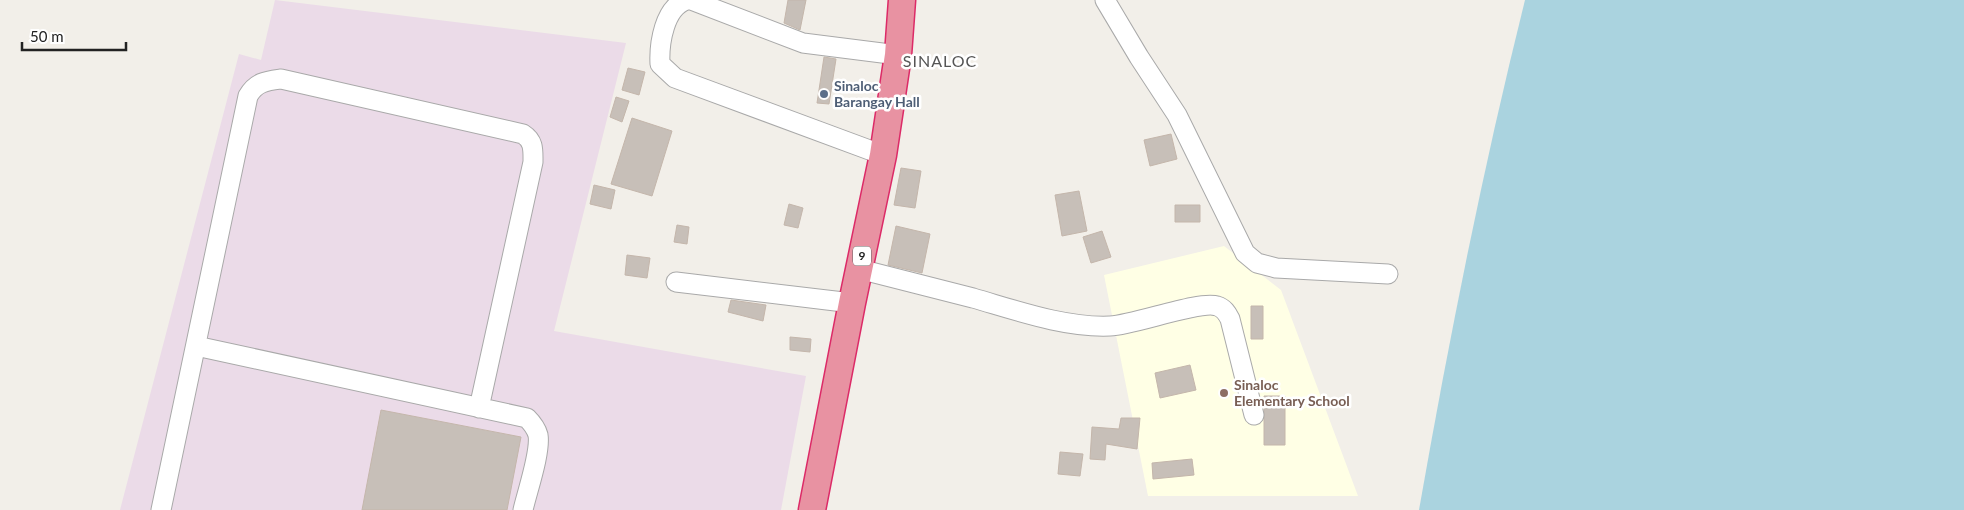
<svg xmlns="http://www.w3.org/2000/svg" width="1964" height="510" font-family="Lato,sans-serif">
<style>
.industrial{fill:#ebdbe8}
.education{fill:#ffffe5}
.water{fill:#aad3df}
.building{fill:#c7bfb8;stroke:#c4b6ab}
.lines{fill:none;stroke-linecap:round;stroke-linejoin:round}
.minor-casing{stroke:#a9a9a9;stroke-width:21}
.highway-casing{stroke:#dc2a67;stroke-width:29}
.minor{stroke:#fff;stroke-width:19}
.highway{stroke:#e892a2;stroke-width:26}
.service-dot{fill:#5c6f8a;stroke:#fff;stroke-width:2}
.education-dot{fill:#8d6e63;stroke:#fff;stroke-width:2}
.labels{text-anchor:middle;stroke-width:5;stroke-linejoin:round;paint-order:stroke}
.shield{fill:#fff;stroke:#646464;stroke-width:1}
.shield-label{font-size:12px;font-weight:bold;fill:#222}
.service-label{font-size:14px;font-weight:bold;fill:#4e5e75;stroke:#fff;text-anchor:start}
.education-label{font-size:14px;font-weight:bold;fill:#785e54;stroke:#fff;text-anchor:start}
.quarter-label{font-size:16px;letter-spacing:1px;fill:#555;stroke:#fff}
</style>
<rect width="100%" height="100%" fill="#f2efe9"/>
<path class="industrial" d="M 275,0 L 626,43 L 554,331 L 806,376 L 781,510 L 120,510 L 239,54 L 261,60 Z"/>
<path class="education" d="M 1224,246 L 1281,290 L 1358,496 L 1148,496 L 1104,275 Z"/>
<path class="water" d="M 1525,0 L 1964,0 L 1964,510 L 1419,510 C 1449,339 1483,168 1525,0 Z"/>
<path class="building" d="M 788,0 L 806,0 L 800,30 L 784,23 Z
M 824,57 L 836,59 L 829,104 L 817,103 Z
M 628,68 L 645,72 L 639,95 L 622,90 Z
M 616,97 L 629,101 L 622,122 L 610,117 Z
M 632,118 L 672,131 L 652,196 L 611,184 Z
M 1171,134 L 1177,159 L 1150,166 L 1144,140 Z
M 901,168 L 921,171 L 915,208 L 894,205 Z
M 594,185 L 615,190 L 611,209 L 590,204 Z
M 1079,191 L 1087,231 L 1062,236 L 1055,195 Z
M 789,204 L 803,208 L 798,228 L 784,225 Z
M 1175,205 L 1200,205 L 1200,222 L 1175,222 Z
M 677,225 L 689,227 L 687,244 L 674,242 Z
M 896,226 L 930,234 L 922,273 L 888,265 Z
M 1102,231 L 1111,257 L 1091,263 L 1083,237 Z
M 627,255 L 650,258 L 647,278 L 625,275 Z
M 731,300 L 766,305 L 763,321 L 728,312 Z
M 1251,306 L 1263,306 L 1263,339 L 1251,339 Z
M 790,337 L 811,339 L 810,352 L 790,350 Z
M 1190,365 L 1196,390 L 1160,398 L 1155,373 Z
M 1264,396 L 1285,396 L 1285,445 L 1264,445 Z
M 381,410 L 521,437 L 507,510 L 362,510 Z
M 1121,418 L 1140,418 L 1137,449 L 1106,444 L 1105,460 L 1090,459 L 1092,427 L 1119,429 Z
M 1060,452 L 1083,454 L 1080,476 L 1058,474 Z
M 1192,459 L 1194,475 L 1153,479 L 1152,463 Z"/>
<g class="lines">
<defs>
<path id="minor" d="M 687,0 C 664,7 659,44 660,64 L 675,78 L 883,155
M 691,0 L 803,43 L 898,55
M 1105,0 L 1139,57 L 1177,115 L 1245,253 L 1257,263 L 1276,268 L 1388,274
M 859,269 C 897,279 935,288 973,298 C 1015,310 1065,328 1110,326 C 1135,325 1200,300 1217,306 C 1224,308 1227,313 1230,319 L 1254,415
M 676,282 L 852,303
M 196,346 L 527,418 C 532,423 536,428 538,435 C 541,452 527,492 523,510
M 161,510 L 248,96 C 256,82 266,81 281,79 L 523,134 C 534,141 533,150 533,162 L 479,408"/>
<path id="highway" d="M 812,510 L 852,303 L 883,155 L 898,55 L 902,0"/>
</defs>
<use href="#minor" class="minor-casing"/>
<use href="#highway" class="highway-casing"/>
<use href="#minor" class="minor"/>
<use href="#highway" class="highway"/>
</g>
<circle class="service-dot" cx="824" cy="94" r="5"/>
<circle class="education-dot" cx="1224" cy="393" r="5"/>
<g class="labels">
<rect class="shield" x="853" y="246.5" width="18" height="19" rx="4"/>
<g class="shield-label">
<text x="862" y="260">9</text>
</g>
<g class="service-label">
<text x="834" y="91">Sinaloc<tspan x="834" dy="16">Barangay Hall</tspan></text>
</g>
<g class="education-label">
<text x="1234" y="390">Sinaloc<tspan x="1234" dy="16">Elementary School</tspan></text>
</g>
<g class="quarter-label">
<text x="940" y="67">SINALOC</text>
</g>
</g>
<path d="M22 42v8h104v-8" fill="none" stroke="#222222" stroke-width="2.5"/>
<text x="30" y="42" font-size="15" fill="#222222" stroke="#ffffff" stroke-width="4" paint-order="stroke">50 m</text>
</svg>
